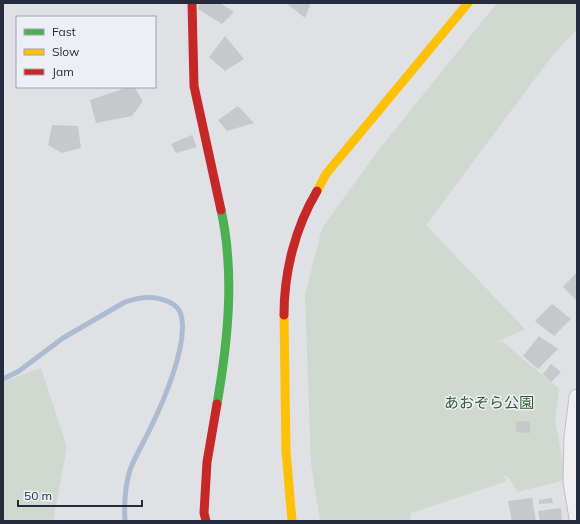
<svg xmlns="http://www.w3.org/2000/svg" width="580" height="524" font-family="Mulish,'Noto Sans JP',sans-serif">
<style>
.green{fill:#cfd9d0}
.lines{fill:none;stroke-linecap:round;stroke-linejoin:round}
.stream{stroke:#acbad2;stroke-width:5}
.building{fill:#c6c8cc}
.street-casing{stroke:#bebfc3;stroke-width:17}
.street{stroke:#efeff2;stroke-width:15}
.fast{stroke:#4caf50;stroke-width:9}
.slow{stroke:#ffc107;stroke-width:9}
.jam{stroke:#c62828;stroke-width:9}
.labels{text-anchor:middle;stroke-width:3;stroke-linejoin:round;paint-order:stroke}
.park-label{font-size:15px;fill:#355c32;stroke:#edeff5}
</style>
<rect width="100%" height="100%" fill="#e0e1e5"/>
<path class="green" d="M 497,3 L 577,3 L 577,29 L 552,56 L 426,225 L 525,329 L 495,343 L 503,342 L 559,389 L 555,420 L 566,480 L 517,492 L 510,479 L 502,474 L 507,481 L 411,513 L 410,521 L 320,521 L 311,464 L 305,295 L 322,228 L 380,148 Z
M 41,368 L 67,447 L 53,521 L 3,521 L 3,382 Z"/>
<g class="lines">
<path class="stream" d="M 3,379 L 19,371 L 63,338 L 125,302 C 139,297 153,295 167,301 C 172,303 178,307 180,312 C 191,340 162,405 149,431 C 143,444 135,456 130,470 C 125,486 124,504 125,521"/>
</g>
<path class="building" d="M 199,3 L 220,3 L 234,12 L 222,24 L 198,9 Z
M 286,3 L 311,3 L 305,18 Z
M 225,36 L 244,59 L 225,71 L 209,57 Z
M 128,87 L 134,87 L 143,101 L 132,116 L 96,123 L 90,100 Z
M 238,106 L 254,123 L 227,131 L 218,120 Z
M 52,125 L 78,126 L 81,148 L 62,153 L 48,145 Z
M 192,135 L 197,147 L 176,153 L 171,144 Z
M 577,272 L 577,301 L 563,287 Z
M 552,304 L 571,319 L 554,336 L 535,321 Z
M 539,336 L 558,349 L 538,369 L 523,356 Z
M 551,364 L 561,372 L 551,382 L 543,374 Z
M 530,421 L 530,433 L 516,432 L 516,422 Z
M 532,498 L 536,521 L 512,521 L 508,501 Z
M 552,498 L 553,503 L 539,504 L 539,500 Z
M 561,508 L 562,521 L 540,521 L 538,511 Z"/>
<g class="lines">
<defs>
<path id="street" d="M 577,397 L 572,438 L 571,482 L 577,518"/>
</defs>
<use href="#street" class="street-casing"/>
<use href="#street" class="street"/>
<path class="fast" d="M 217,404 C 228,341 235,273 221,210"/>
<path class="slow" d="M 317,191 L 326,174 L 468,3
M 284,315 L 286,451 L 292,521"/>
<path class="jam" d="M 192,3 L 194,86 L 221,210
M 284,315 C 284,272 295,228 317,191
M 206,521 L 204,513 L 207,462 L 217,404"/>
</g>
<g class="labels">
<g class="park-label">
<text x="489" y="408">あおぞら公園</text>
</g>
</g>
<rect width="580" height="524" fill="none" stroke="#262c3f" stroke-width="8"/>
<rect x="16" y="16" width="140" height="72" fill="#edeff5" stroke="#9da1ac"/>
<rect x="24" y="29" width="20" height="6" fill="#4caf50" stroke="#9da1ac"/>
<text x="52" y="36" font-size="12" fill="#262c3f">Fast</text>
<rect x="24" y="49" width="20" height="6" fill="#ffc107" stroke="#9da1ac"/>
<text x="52" y="56" font-size="12" fill="#262c3f">Slow</text>
<rect x="24" y="69" width="20" height="6" fill="#c62828" stroke="#9da1ac"/>
<text x="52" y="76" font-size="12" fill="#262c3f">Jam</text>
<path d="M18 500v6h124v-6" fill="none" stroke="#262c3f" stroke-width="2"/>
<text x="24" y="500" font-size="12" fill="#262c3f" stroke="#edeff5" stroke-width="3" paint-order="stroke">50 m</text>
</svg>
